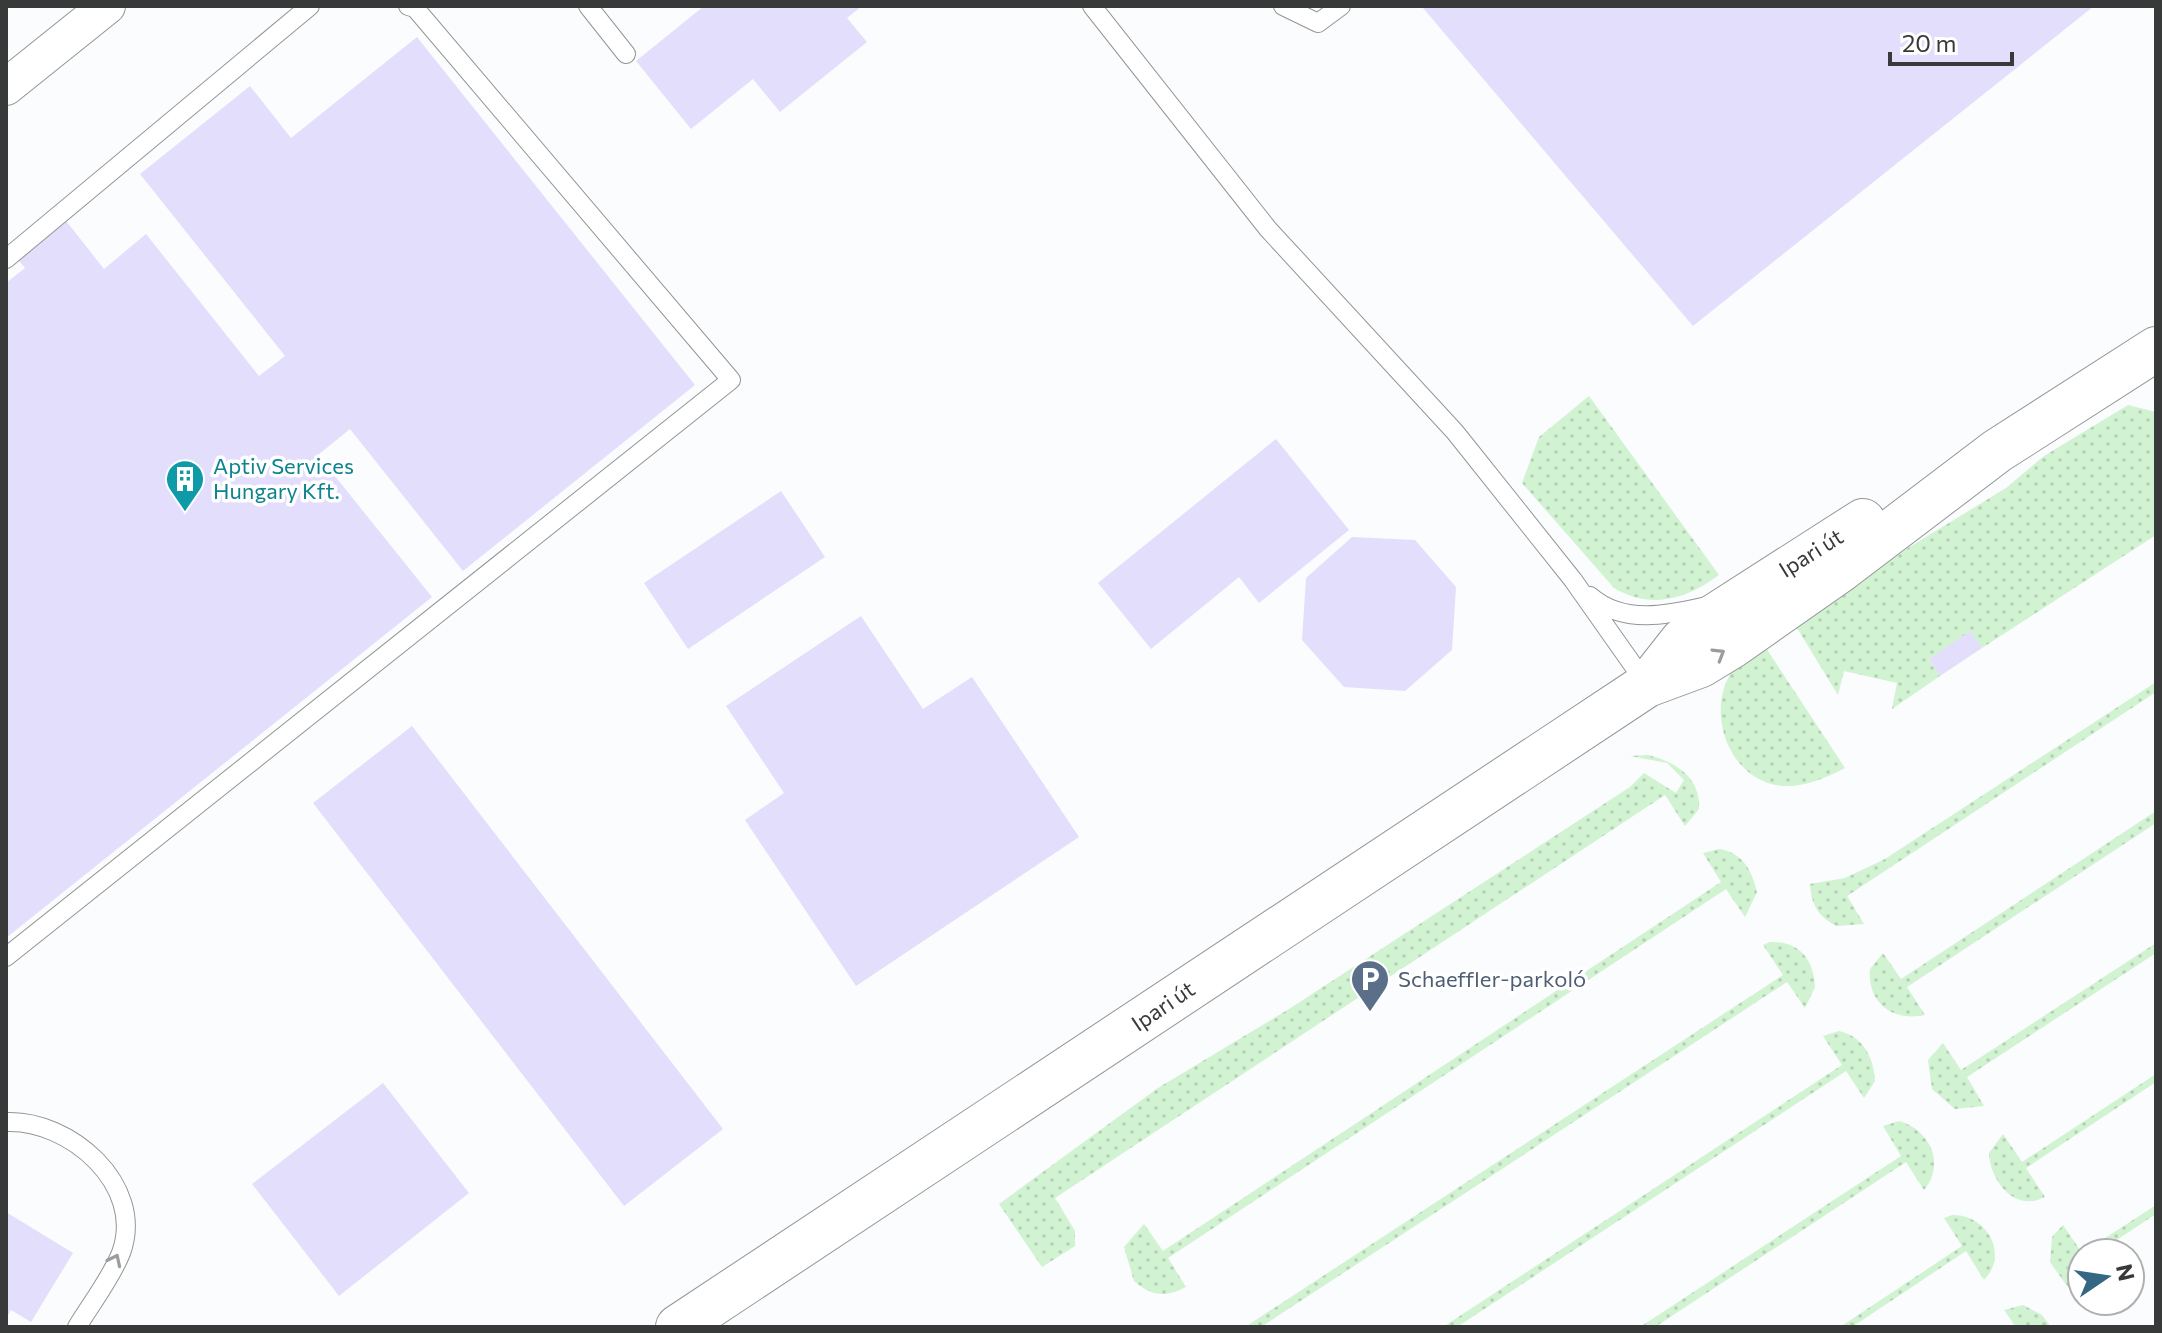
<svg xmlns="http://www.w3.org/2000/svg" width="2162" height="1333" font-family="Commissioner,sans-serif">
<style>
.grass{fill:url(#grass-dots)}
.building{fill:#e3defc}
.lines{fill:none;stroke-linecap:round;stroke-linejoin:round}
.service-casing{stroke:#939596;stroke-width:20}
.minor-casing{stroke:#939596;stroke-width:38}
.tertiary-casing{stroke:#939596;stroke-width:46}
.service{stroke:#fff;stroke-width:18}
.minor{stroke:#fff;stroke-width:36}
.tertiary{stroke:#fff;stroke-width:44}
.oneway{stroke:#9c9c9c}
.labels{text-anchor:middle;stroke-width:7;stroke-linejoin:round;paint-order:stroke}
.culture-label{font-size:22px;fill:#0d838f;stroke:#fff;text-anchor:start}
.street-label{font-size:22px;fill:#383939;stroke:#fff}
.service-label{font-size:22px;fill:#4e5e75;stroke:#fff;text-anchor:start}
</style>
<defs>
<pattern id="grass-dots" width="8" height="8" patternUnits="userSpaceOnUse" patternTransform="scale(2)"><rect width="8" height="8" fill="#d1f3d1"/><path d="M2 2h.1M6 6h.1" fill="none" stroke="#b4d1b4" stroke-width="1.8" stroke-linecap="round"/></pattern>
</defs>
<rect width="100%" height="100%" fill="#fafcfe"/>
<path class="grass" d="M 1589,396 L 1719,575 C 1687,599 1651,610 1614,588 L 1522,483 L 1539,437 Z
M 2128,405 L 2156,412 L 2156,535 L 1982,648 L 1970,632 L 1929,659 L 1940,676 L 1892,709 L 1897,683 L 1844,671 L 1838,695 L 1797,628 L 1908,548 L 2006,488 L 2044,456 Z
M 1762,642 L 1845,768 C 1821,780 1795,792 1768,783 C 1725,768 1708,710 1731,673 C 1739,660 1751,651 1762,642 Z
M 2156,682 L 2156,692 L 1847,896 L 1864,924 L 1837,926 C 1818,917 1811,904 1810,884 L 1845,878 L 1885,859 Z
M 1648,755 C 1675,762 1701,777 1699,809 L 1685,826 L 1665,795 L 1055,1198 L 1075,1231 L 1075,1246 L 1042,1267 L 999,1204 L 1158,1088 L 1289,1009 L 1630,787 L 1644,773 L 1676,793 L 1684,780 L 1667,763 L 1630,756 Z
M 2156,811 L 2156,823 L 1907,987 L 1925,1015 C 1893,1022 1867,1003 1870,969 L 1883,953 L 1901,979 Z
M 1720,849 C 1743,853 1752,871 1757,892 L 1745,917 L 1726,889 L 1168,1258 L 1186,1287 C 1166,1298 1151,1296 1134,1281 L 1124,1247 L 1144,1224 L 1163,1251 L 1721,882 L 1703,853 Z
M 1770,942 C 1799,941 1814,959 1815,987 L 1805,1008 L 1787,982 L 1261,1327 L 1245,1327 L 1783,975 L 1763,945 Z
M 2156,943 L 2156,953 L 1967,1077 L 1984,1106 L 1955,1109 L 1932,1089 L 1928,1060 L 1943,1043 L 1961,1070 Z
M 1839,1031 C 1863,1036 1874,1058 1875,1081 L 1864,1098 L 1846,1071 L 1457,1327 L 1443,1327 L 1842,1065 L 1823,1036 Z
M 2156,1074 L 2156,1082 L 2026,1168 L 2045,1197 C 2015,1213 1990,1181 1989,1153 L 2003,1134 L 2022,1162 Z
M 1899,1121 C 1930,1130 1946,1164 1924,1190 L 1906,1162 L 1655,1327 L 1640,1327 L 1901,1156 L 1883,1126 Z
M 2156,1205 L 2156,1214 L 2097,1253 L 2082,1253 Z
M 1952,1215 C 1986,1214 2010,1254 1984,1280 L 1966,1251 L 1852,1327 L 1840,1327 L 1962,1246 L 1944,1218 Z
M 2063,1225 L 2082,1253 L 2082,1292 L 2067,1286 L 2050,1262 L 2052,1237 Z
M 2023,1305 L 2042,1315 L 2051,1327 L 2016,1327 L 2004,1310 Z"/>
<path class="building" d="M 704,6 L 862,6 L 847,18 L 867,42 L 780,112 L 753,79 L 691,129 L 636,61 Z
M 1426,6 L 2094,6 L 1693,326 L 1423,8 Z
M 417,37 L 695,385 L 463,571 L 350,429 L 318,455 L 432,597 L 6,938 L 6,283 L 25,268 L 15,256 L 63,217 L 104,269 L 146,234 L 259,376 L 285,356 L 140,174 L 250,86 L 291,138 Z
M 1276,439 L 1349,530 L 1259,603 L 1239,577 L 1151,649 L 1098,583 Z
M 781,491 L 825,557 L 688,649 L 644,583 Z
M 1352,537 L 1415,540 L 1456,587 L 1452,650 L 1405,691 L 1344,687 L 1302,640 L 1306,578 Z
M 861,616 L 923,709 L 972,677 L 1079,837 L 856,986 L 745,820 L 784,793 L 726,706 Z
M 1970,631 L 1982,648 L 1940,676 L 1929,659 Z
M 412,726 L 723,1129 L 624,1206 L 313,803 Z
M 383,1083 L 469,1193 L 339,1296 L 252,1184 Z
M 6,1212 L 73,1253 L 31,1322 L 11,1310 L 6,1319 Z"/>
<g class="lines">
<defs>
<path id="service" d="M 588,6 L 626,54
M 1092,6 L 1268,229 L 1455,432 L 1573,580 L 1647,685
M 1283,6 L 1318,23 L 1341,6
M 6,259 L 310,6
M 1590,596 C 1623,625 1668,615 1707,606
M 6,957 L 731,380 L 415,8 L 408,6
M 6,1122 C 69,1119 146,1185 121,1253 C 111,1278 91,1304 77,1327"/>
<path id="minor" d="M 6,87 L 107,6"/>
<path id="tertiary" d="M 1649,683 L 1682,641 L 1710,619 L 1863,521
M 678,1327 L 1647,685 L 1701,665 L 1732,646 L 1839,571 L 1997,451 L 2156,349"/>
</defs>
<use href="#service" class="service-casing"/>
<use href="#minor" class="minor-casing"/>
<use href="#tertiary" class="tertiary-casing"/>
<use href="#service" class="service"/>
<use href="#minor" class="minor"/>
<use href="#tertiary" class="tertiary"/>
</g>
<defs><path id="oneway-chevron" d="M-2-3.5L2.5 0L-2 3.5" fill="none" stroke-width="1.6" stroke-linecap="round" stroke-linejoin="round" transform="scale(2)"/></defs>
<g class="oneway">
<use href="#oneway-chevron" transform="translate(1719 654) rotate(-31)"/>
<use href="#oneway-chevron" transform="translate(115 1260) rotate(-64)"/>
</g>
<defs>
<symbol id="building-pin" viewBox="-11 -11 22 30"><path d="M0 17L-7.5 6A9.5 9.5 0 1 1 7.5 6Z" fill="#0f9aa8" stroke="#fff"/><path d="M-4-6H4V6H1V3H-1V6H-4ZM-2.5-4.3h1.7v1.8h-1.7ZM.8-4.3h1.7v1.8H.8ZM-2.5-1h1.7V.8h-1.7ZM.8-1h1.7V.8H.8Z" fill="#fff"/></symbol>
<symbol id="parking-pin" viewBox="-11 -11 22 30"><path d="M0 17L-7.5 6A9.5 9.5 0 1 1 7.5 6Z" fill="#5c6f8a" stroke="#fff"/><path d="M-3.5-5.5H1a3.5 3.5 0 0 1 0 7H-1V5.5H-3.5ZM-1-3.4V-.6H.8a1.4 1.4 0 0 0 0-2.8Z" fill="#fff"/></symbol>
</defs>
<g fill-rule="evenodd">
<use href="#building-pin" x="163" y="457" width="44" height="60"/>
<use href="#parking-pin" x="1348" y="957" width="44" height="60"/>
</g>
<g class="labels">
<g class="culture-label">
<text x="213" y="474">Aptiv Services<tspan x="213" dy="25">Hungary Kft.</tspan></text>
</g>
<g class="street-label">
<text transform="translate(1811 553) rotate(-32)" y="8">Ipari út</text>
<text transform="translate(1163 1006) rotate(-34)" y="8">Ipari út</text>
</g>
<g class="service-label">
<text x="1398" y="987">Schaeffler-parkoló</text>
</g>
</g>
<rect width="2162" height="1333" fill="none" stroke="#383939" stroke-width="16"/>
<g transform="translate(2106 1277) rotate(77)"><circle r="38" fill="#ffffff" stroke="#afb0b0" stroke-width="2"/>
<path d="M0-6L14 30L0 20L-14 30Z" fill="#346784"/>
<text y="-12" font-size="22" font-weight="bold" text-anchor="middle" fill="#383939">N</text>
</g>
<path d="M1890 52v12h122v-12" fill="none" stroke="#383939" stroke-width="4"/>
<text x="1902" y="52" font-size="24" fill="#383939" stroke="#ffffff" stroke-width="6" paint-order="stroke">20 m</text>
</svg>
